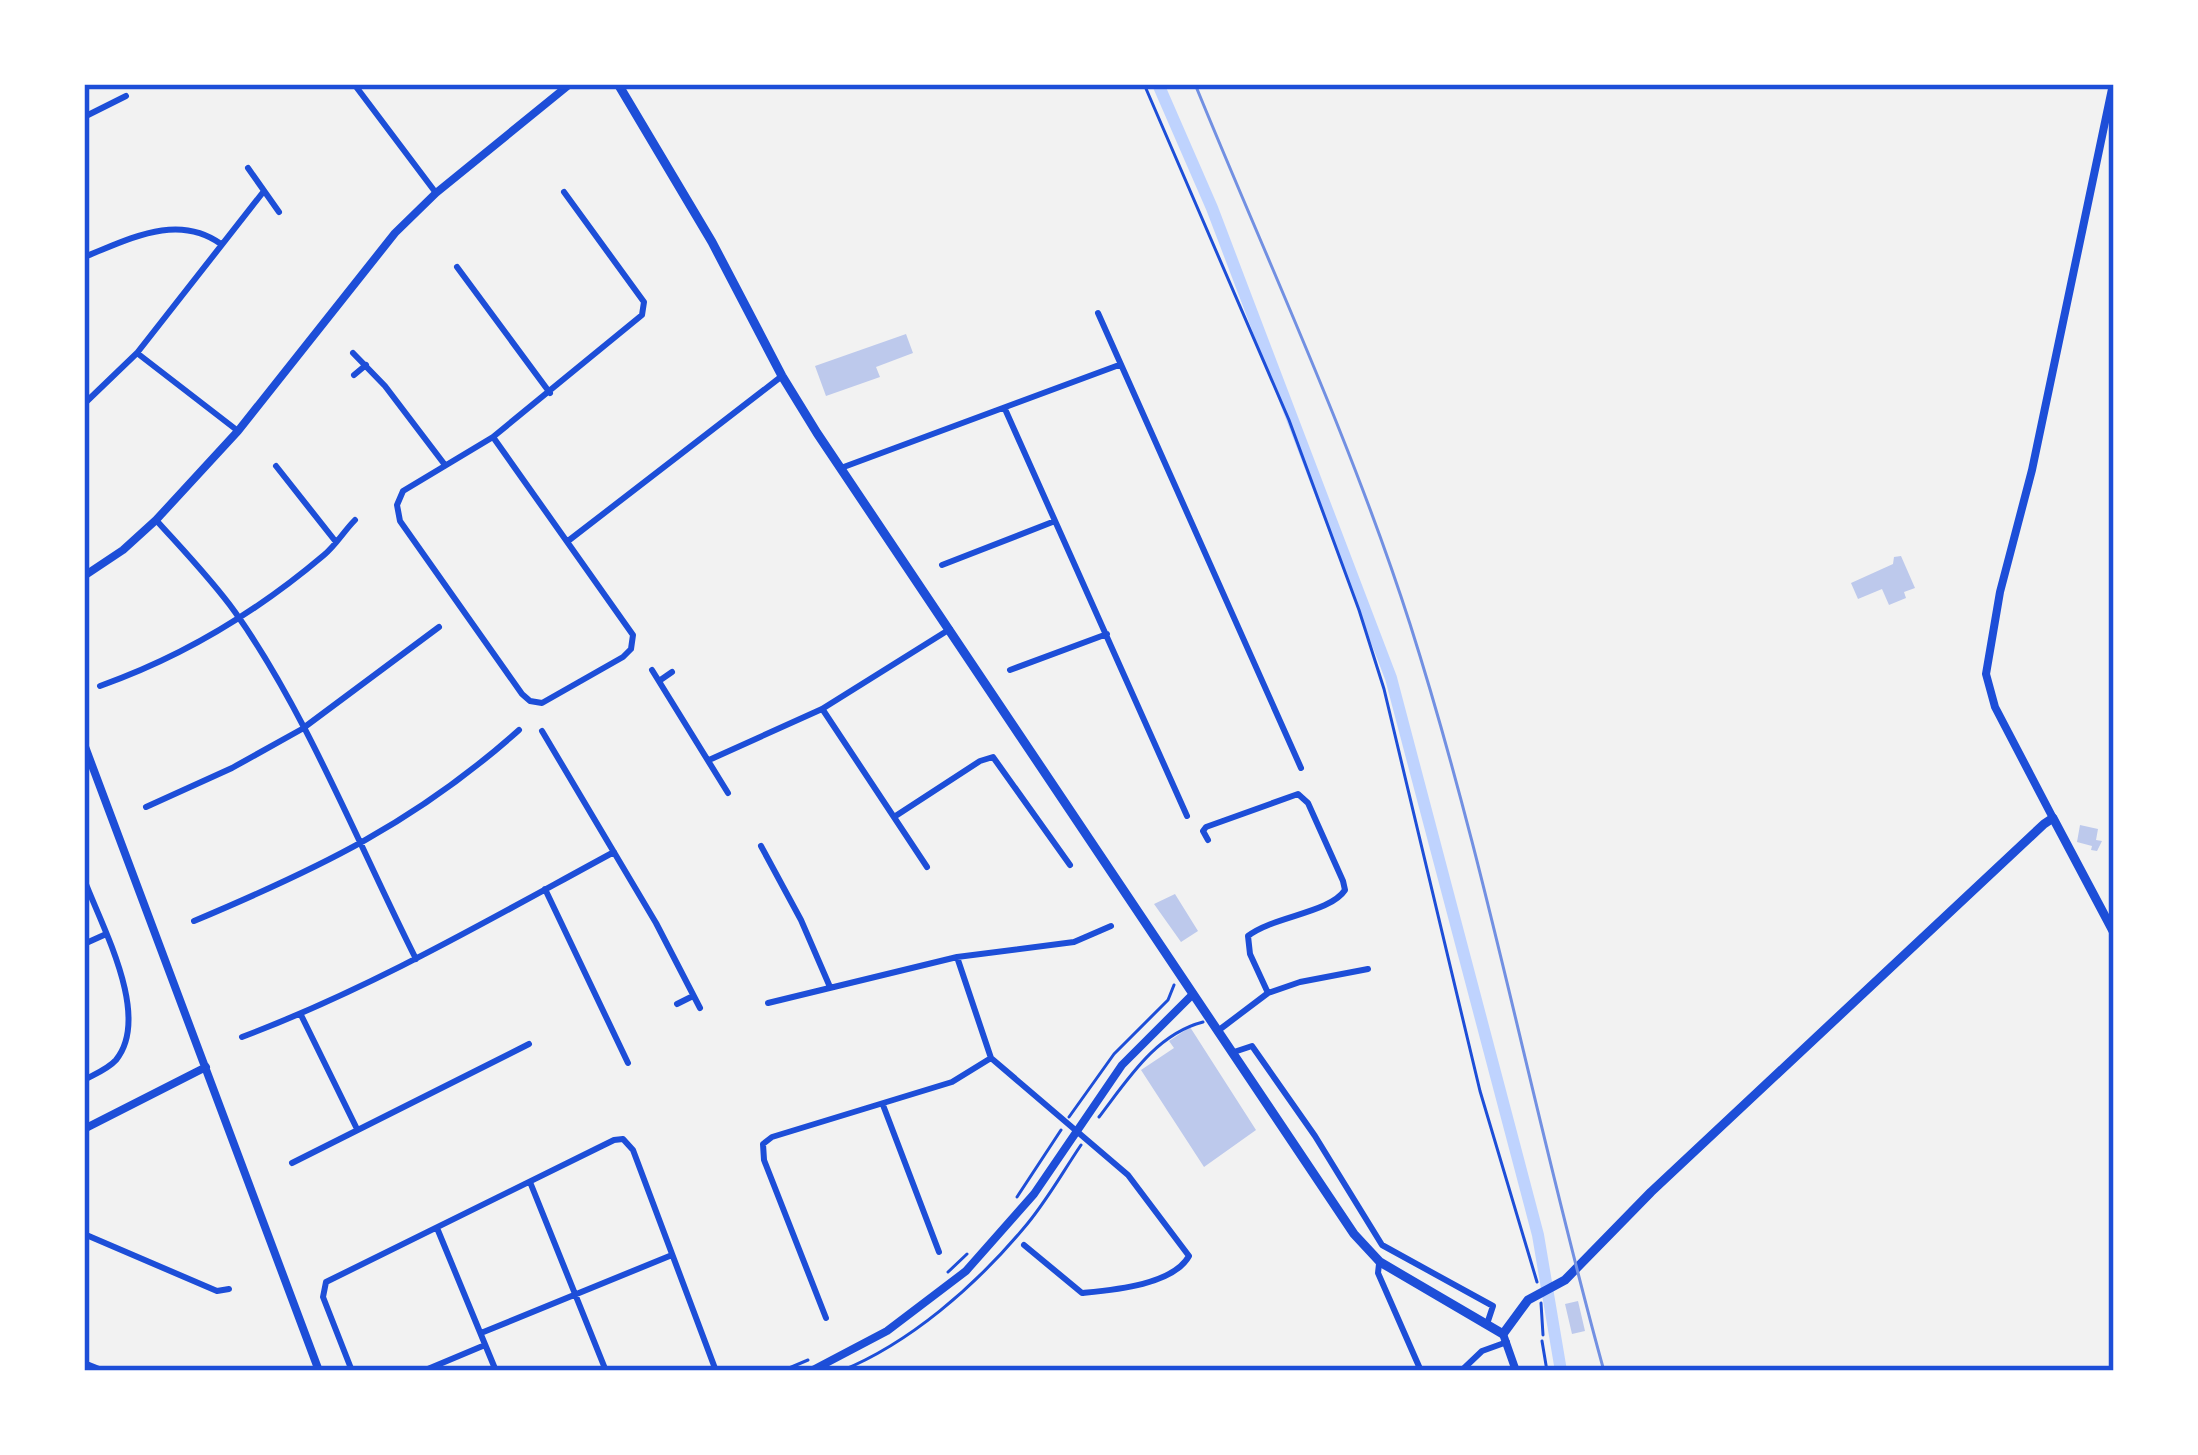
<svg xmlns="http://www.w3.org/2000/svg" width="2198" height="1455" font-family="Lora,serif">
<style>
.lines{fill:none;stroke-linecap:round;stroke-linejoin:round}
.canal{stroke:#bfd3fe;stroke-width:12}
.building{fill:#bdc9ec}
.path{stroke:#1d4ed8;stroke-width:3}
.service{stroke:#1d4ed8;stroke-width:3}
.minor{stroke:#1d4ed8;stroke-width:6}
.tertiary{stroke:#1d4ed8;stroke-width:8}
.secondary{stroke:#1d4ed8;stroke-width:9}
.rail{stroke:#7290e2;stroke-width:3}
.neatline{fill:none;stroke:#1d4ed8;stroke-width:4.5}
</style>
<rect width="100%" height="100%" fill="#f2f2f2"/>
<g class="lines">
<path class="canal" d="M 1158,84 L 1212,208 L 1391,678 L 1538,1235 L 1561,1371"/>
</g>
<path class="building" d="M 906,334 L 913,353 L 876,367 L 880,377 L 826,396 L 815,366 Z
M 1901,556 L 1915,588 L 1904,592 L 1906,598 L 1889,605 L 1882,589 L 1858,599 L 1851,583 L 1893,564 L 1894,557 Z
M 2080,825 L 2098,829 L 2096,840 L 2102,841 L 2097,851 L 2091,850 L 2092,846 L 2077,842 Z
M 1175,894 L 1198,931 L 1181,942 L 1154,904 Z
M 1190,1027 L 1256,1130 L 1204,1167 L 1141,1070 L 1174,1048 L 1169,1041 Z
M 1578,1301 L 1585,1331 L 1572,1334 L 1565,1304 Z"/>
<g class="lines">
<path class="path" d="M 1144,84 L 1289,420 L 1359,610 L 1384,689 L 1480,1091 L 1537,1282
M 1069,1117 L 1114,1054 L 1168,1000 L 1174,985
M 1099,1117 C 1128,1079 1156,1034 1203,1022
M 1017,1197 L 1061,1130
M 948,1272 L 967,1254
M 1541,1303 L 1543,1335
M 782,1371 L 808,1360
M 841,1371 C 910,1343 975,1286 1023,1229 C 1045,1204 1062,1173 1081,1145"/>
<path class="service" d="M 1542,1341 L 1547,1371"/>
<path class="minor" d="M 354,84 L 436,193
M 84,117 L 126,96
M 248,168 L 279,212
M 84,257 C 128,240 177,212 221,244
M 457,267 L 550,393
M 1098,313 L 1301,768
M 137,353 L 238,431
M 353,353 L 385,386 L 445,465
M 354,375 L 366,365
M 84,404 L 137,353 L 264,191
M 1005,409 L 1187,816
M 493,437 L 633,635 L 631,649 L 623,657 L 542,703 L 530,701 L 522,694 L 400,521 L 397,505 L 403,491 L 493,437 L 642,315 L 644,302 L 564,192
M 276,466 L 336,542
M 841,468 L 1119,365
M 156,520 C 183,550 212,580 235,612 C 306,712 360,848 416,959
M 568,541 L 782,376
M 942,565 L 1055,521
M 652,670 L 728,793
M 1010,670 L 1107,634
M 659,681 L 672,672
M 100,686 C 182,657 258,611 324,555 C 336,545 344,531 355,520
M 823,710 L 927,867
M 542,731 L 656,923 L 700,1008
M 709,760 L 822,709 L 950,629
M 146,807 L 232,768 L 302,729 L 439,627
M 894,817 L 980,761 L 993,757 L 1070,865
M 1208,840 L 1203,831 L 1206,827 L 1298,794 L 1308,803 L 1343,881 L 1345,890 C 1330,913 1274,916 1248,936 L 1250,954 L 1268,993
M 761,846 L 801,920 L 830,987
M 84,879 C 101,925 152,1016 116,1060 C 108,1069 95,1074 84,1080
M 545,889 L 628,1063
M 194,921 C 320,868 416,822 519,730
M 84,944 L 104,935
M 957,957 L 991,1058 L 1128,1175 L 1189,1256 C 1173,1285 1113,1290 1082,1293 L 1024,1245
M 768,1003 L 957,957 L 1074,942 L 1111,926
M 677,1004 L 693,996
M 301,1015 L 357,1129
M 1219,1030 L 1268,993 L 1300,982 L 1368,969
M 242,1037 C 372,988 492,918 614,852
M 1234,1052 L 1252,1046 L 1315,1136 L 1382,1245 L 1493,1306 L 1487,1324
M 883,1105 L 939,1252
M 292,1163 L 529,1044
M 530,1182 L 606,1371
M 437,1228 L 496,1371
M 84,1234 L 217,1291 L 229,1289
M 1379,1264 L 1378,1273 L 1421,1371
M 826,1318 L 764,1160 L 763,1144 L 772,1137 L 952,1082 L 991,1058
M 481,1333 L 672,1255
M 84,1363 L 104,1371
M 352,1371 L 323,1297 L 326,1282 L 614,1140 L 623,1139 L 633,1150 L 716,1371
M 423,1371 L 485,1345
M 1461,1371 L 1482,1351 L 1507,1342"/>
<path class="tertiary" d="M 84,576 L 123,550 L 156,520 L 238,431 L 395,233 L 436,193 L 570,84
M 84,744 L 319,1371
M 2053,818 L 1995,707 L 1986,674 L 2000,592 L 2032,470 L 2113,84
M 84,1129 L 206,1067
M 1503,1334 L 1516,1371
M 811,1371 L 887,1331 L 966,1271 L 1034,1194 L 1122,1065 L 1193,994"/>
<path class="secondary" d="M 618,84 L 712,242 L 782,376 L 817,433 L 1354,1234 L 1380,1262 L 1503,1334 L 1528,1300 L 1565,1280 L 1651,1192 L 2044,824 L 2053,818 L 2114,933"/>
<path class="rail" d="M 1195,84 C 1268,263 1351,440 1410,624 C 1488,869 1535,1123 1604,1371"/>
</g>
<rect width="2198" height="1455" fill="none" stroke="#ffffff" stroke-width="174"/>
<rect x="87" y="87" width="2024" height="1281" class="neatline"/>
</svg>
